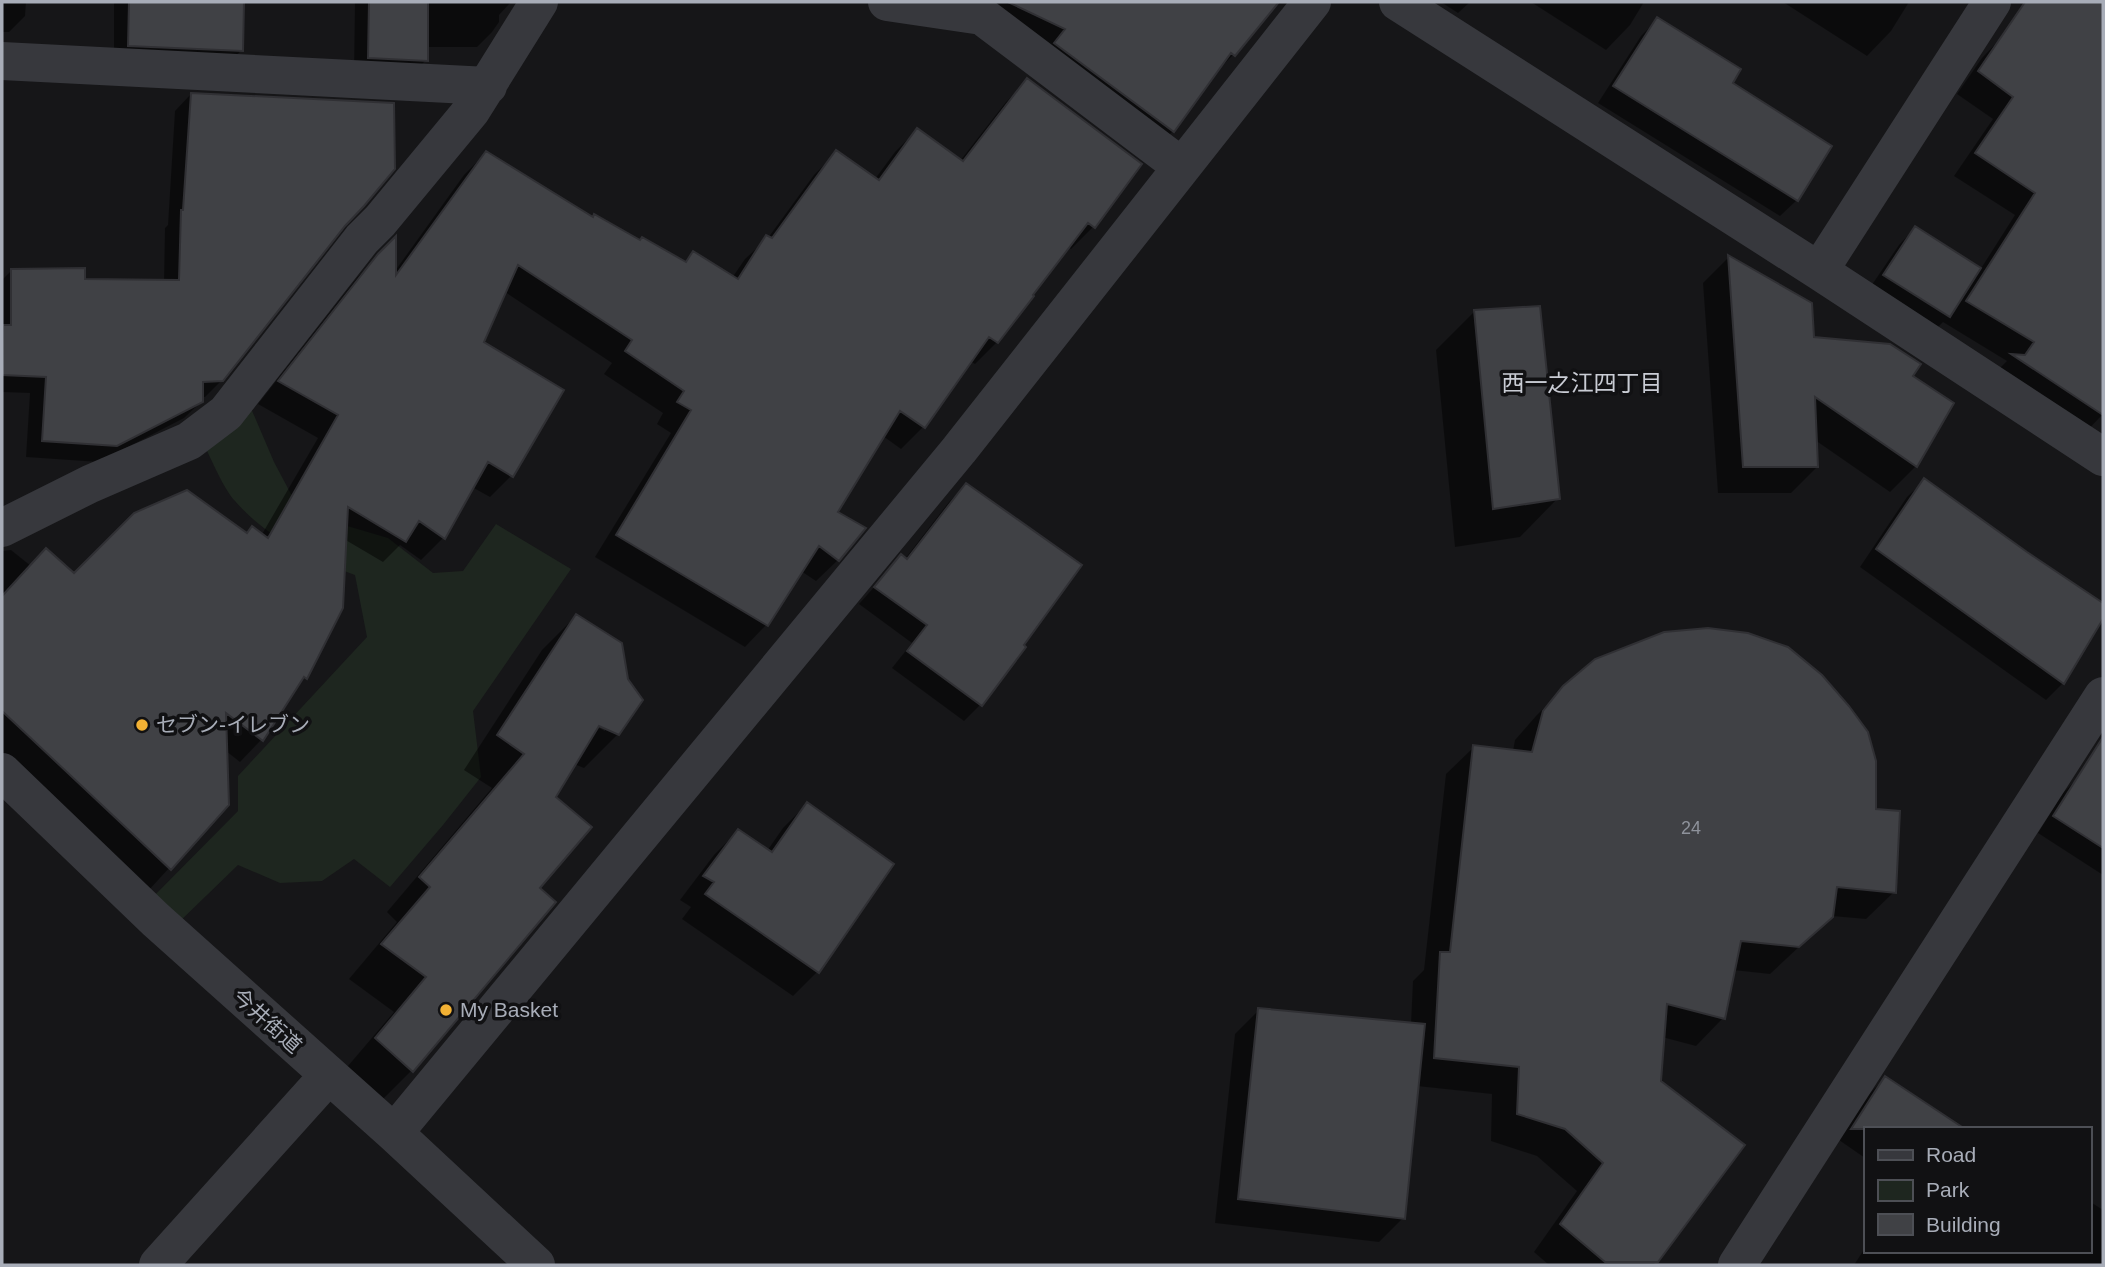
<svg xmlns="http://www.w3.org/2000/svg" width="2105" height="1267" font-family="Arial,'Noto Sans JP',sans-serif">
<style>
.green{fill:#1e261f}
.shadow{fill:#0007;fill-rule:evenodd}
.building{fill:#404145;stroke:#303034;stroke-width:2}
.lines{fill:none;stroke-linecap:round;stroke-linejoin:round}
.minor{stroke:#37383d;stroke-width:38}
.poi-dot{fill:#f2b134;stroke:#111113;stroke-width:2.5}
.labels{text-anchor:middle;stroke-width:7;stroke-linejoin:round;paint-order:stroke}
.number-label{font-size:18px;fill:#8e929b}
.poi-label{font-size:21px;fill:#a8adb8;stroke:#111113;text-anchor:start}
.street-label{font-size:21px;fill:#a8adb8;stroke:#111113}
.neighbourhood-label{font-size:23px;fill:#c9ccd4;stroke:#111113}
</style>
<rect width="100%" height="100%" fill="#161618"/>
<path class="green" d="M 250,406 L 274,462 L 291,494 L 344,525 L 388,538 L 433,573 L 463,571 L 496,524 L 571,569 L 473,711 L 481,777 L 443,825 L 390,887 L 354,859 L 322,881 L 280,883 L 238,865 L 176,925 L 151,899 L 238,811 L 238,776 L 367,637 L 355,575 C 310,559 266,537 235,501 C 223,488 212,460 203,443 Z"/>
<path class="shadow" d="M 2,2 L 26,2 L 25,16 L 9,32 L 2,32 Z
M 114,2 L 243,2 L 241,51 L 225,66 L 114,60 Z
M 355,2 L 511,2 L 499,15 L 499,22 L 492,32 L 477,47 L 426,47 L 426,60 L 411,75 L 354,72 Z
M 975,2 L 1275,2 L 1234,54 L 1217,71 L 1173,131 L 1156,148 Z
M 1441,2 L 1470,2 L 1458,13 Z
M 1531,2 L 1644,2 L 1630,25 L 1606,50 Z
M 1783,2 L 1909,2 L 1891,31 L 1867,56 Z
M 2025,2 L 2103,2 L 2103,414 L 2081,437 L 1991,377 L 2007,361 L 1943,322 L 1932,333 L 1867,292 L 1899,245 L 1915,228 L 1980,270 L 2015,215 L 1954,176 L 1993,119 L 1957,94 L 1982,58 L 2001,38 Z
M 1658,19 L 1730,83 L 1797,200 L 1780,216 L 1598,103 L 1641,36 Z
M 1028,80 L 1139,164 L 1093,227 L 1071,249 L 1068,246 L 997,342 L 975,364 L 970,361 L 923,427 L 901,449 L 883,436 L 835,512 L 838,560 L 816,581 L 801,571 L 766,625 L 745,647 L 595,557 L 671,433 L 657,424 L 663,413 L 604,374 L 612,363 L 505,292 L 482,342 L 511,476 L 490,497 L 472,487 L 443,538 L 421,560 L 400,545 L 383,562 L 344,539 L 341,607 L 305,678 L 294,689 L 261,740 L 240,762 L 226,751 L 227,805 L 148,891 L 2,755 L 2,551 L 11,550 L 31,566 L 74,576 L 246,534 L 261,536 L 318,438 L 258,404 L 357,278 L 394,240 L 395,271 L 464,175 L 486,153 L 592,219 L 684,263 L 694,253 L 732,278 L 745,259 L 768,238 L 814,175 L 836,153 L 875,179 L 895,152 L 917,130 L 960,161 L 1006,102 Z
M 191,94 L 343,224 L 222,380 L 205,397 L 201,397 L 201,402 L 184,418 L 99,462 L 26,457 L 30,393 L 2,392 L 2,280 L 11,271 L 83,281 L 164,282 L 165,228 L 168,225 L 175,111 Z
M 1728,258 L 1810,304 L 1812,339 L 1911,376 L 1916,466 L 1890,492 L 1815,440 L 1817,467 L 1791,493 L 1718,493 L 1703,283 Z
M 1474,312 L 1558,498 L 1520,537 L 1455,547 L 1436,350 Z
M 1924,481 L 2026,553 L 2103,605 L 2103,616 L 2063,683 L 2046,700 L 1860,567 L 1907,497 Z
M 966,485 L 981,704 L 964,721 L 892,668 L 912,643 L 859,604 L 901,557 L 905,559 L 949,502 Z
M 576,616 L 618,734 L 584,768 L 574,764 L 554,797 L 538,889 L 554,902 L 411,1071 L 377,1105 L 342,1073 L 394,1012 L 349,979 L 397,922 L 387,912 L 492,788 L 464,770 L 542,650 ZM 591,724 L 605,727 L 605,731 Z
M 1565,687 L 1874,810 L 1894,892 L 1866,919 L 1832,916 L 1770,974 L 1733,970 L 1723,1018 L 1696,1046 L 1662,1037 L 1659,1082 L 1657,1261 L 1653,1265 L 1549,1265 L 1534,1252 L 1577,1191 L 1537,1156 L 1491,1141 L 1492,1094 L 1417,1086 L 1403,1218 L 1379,1242 L 1215,1223 L 1235,1034 L 1259,1010 L 1411,1024 L 1413,981 L 1424,970 L 1446,774 L 1474,747 L 1513,751 L 1515,740 L 1536,716 Z
M 2080,776 L 2103,792 L 2103,875 L 2038,833 L 2063,793 Z
M 807,804 L 817,972 L 793,996 L 682,919 L 691,907 L 680,900 L 714,855 L 738,831 L 767,851 L 783,828 Z
M 1885,1078 L 1865,1129 L 1865,1158 L 1839,1140 L 1867,1096 Z
M 2089,1201 L 2103,1210 L 2103,1265 L 1854,1265 L 1865,1248 L 1865,1251 L 2089,1251 Z"/>
<path class="building" d="M 129,2 L 244,2 L 243,51 L 128,46 Z
M 369,2 L 428,2 L 428,61 L 368,58 Z
M 1008,2 L 1279,2 L 1235,56 L 1231,53 L 1174,132 L 1054,43 L 1065,29 Z
M 2025,2 L 2103,2 L 2103,415 L 2011,354 L 2025,355 L 2034,342 L 1966,301 L 2035,193 L 1975,153 L 2013,97 L 1978,71 Z
M 1657,17 L 1741,69 L 1733,83 L 1832,146 L 1798,201 L 1613,86 Z
M 1027,78 L 1142,164 L 1095,228 L 1088,223 L 1033,295 L 1034,296 L 998,343 L 989,337 L 925,428 L 900,411 L 838,512 L 866,528 L 839,561 L 819,546 L 768,626 L 616,535 L 691,410 L 677,402 L 684,391 L 625,351 L 632,340 L 518,265 L 484,342 L 564,390 L 513,477 L 488,462 L 445,539 L 419,521 L 406,542 L 348,507 L 343,608 L 307,679 L 304,677 L 263,741 L 226,713 L 229,805 L 171,870 L 2,711 L 2,596 L 46,548 L 74,573 L 134,513 L 187,490 L 247,533 L 252,526 L 268,538 L 338,415 L 278,381 L 378,254 L 396,236 L 396,275 L 486,151 L 593,217 L 594,214 L 640,240 L 642,237 L 686,262 L 693,251 L 738,279 L 766,235 L 772,238 L 836,150 L 879,180 L 917,128 L 963,161 Z
M 191,93 L 394,103 L 395,169 L 364,206 L 345,226 L 223,381 L 203,382 L 203,402 L 117,446 L 42,441 L 46,377 L 2,375 L 3,325 L 11,325 L 11,269 L 85,268 L 85,279 L 179,280 L 181,210 L 183,210 Z
M 1915,226 L 1981,268 L 1950,317 L 1883,275 Z
M 1728,255 L 1812,303 L 1814,337 L 1890,344 L 1921,364 L 1913,376 L 1954,403 L 1917,467 L 1815,397 L 1818,467 L 1743,467 Z
M 1540,306 L 1560,499 L 1493,509 L 1474,310 Z
M 1924,478 L 2027,552 L 2103,603 L 2103,619 L 2064,684 L 1876,549 Z
M 966,483 L 1082,565 L 1024,645 L 1026,647 L 982,706 L 907,651 L 927,625 L 874,587 L 901,554 L 907,559 Z
M 576,614 L 622,643 L 628,679 L 643,700 L 619,735 L 599,726 L 556,797 L 592,827 L 540,888 L 556,902 L 413,1072 L 375,1038 L 426,977 L 381,944 L 430,887 L 419,877 L 524,754 L 497,735 Z
M 1708,628 L 1748,633 L 1788,647 L 1822,675 L 1849,706 L 1868,732 L 1876,761 L 1876,809 L 1900,811 L 1896,893 L 1837,887 L 1833,917 L 1799,947 L 1741,941 L 1725,1019 L 1667,1004 L 1661,1081 L 1745,1145 L 1658,1262 L 1605,1262 L 1560,1224 L 1603,1163 L 1565,1129 L 1517,1114 L 1519,1067 L 1434,1058 L 1440,952 L 1450,952 L 1473,745 L 1532,752 L 1543,711 L 1563,686 L 1595,659 L 1664,632 Z
M 2103,737 L 2103,848 L 2053,816 Z
M 807,802 L 894,864 L 819,973 L 705,894 L 714,882 L 703,876 L 738,829 L 772,852 Z
M 1258,1008 L 1425,1024 L 1405,1219 L 1238,1199 Z
M 1885,1076 L 1965,1129 L 1851,1129 Z"/>
<g class="lines">
<path class="minor" d="M 887,2 L 982,16 L 1182,167
M 1398,2 L 1819,271 L 2103,457
M 2,61 L 488,86
M 1819,271 L 1992,2
M 2,528 L 90,484 L 189,441 L 226,413 L 362,239 L 380,221 L 471,111 L 539,2
M 2,772 L 156,920 L 394,1133 L 536,1265
M 394,1133 L 959,450 L 1312,2
M 158,1265 L 328,1076
M 1737,1265 L 2103,696"/>
</g>
<g class="poi-dot">
<circle cx="142" cy="725" r="7"/>
<circle cx="446" cy="1010" r="7"/>
</g>
<g class="labels">
<g class="number-label">
<text x="1691" y="834">24</text>
</g>
<g class="poi-label">
<text x="156" y="732">セブン-イレブン</text>
<text x="460" y="1017">My Basket</text>
</g>
<g class="street-label">
<text transform="translate(267 1021) rotate(42)" y="7">今井街道</text>
</g>
<g class="neighbourhood-label">
<text x="1582" y="391">西一之江四丁目</text>
</g>
</g>
<rect width="2105" height="1267" fill="none" stroke="#a8adb8" stroke-width="7"/>
<rect x="1864" y="1127" width="228" height="126" fill="#111113" stroke="#4d4f55" stroke-width="2"/>
<rect x="1878" y="1150" width="35" height="10" fill="#37383d" stroke="#4d4f55" stroke-width="2"/>
<text x="1926" y="1162" font-size="21" fill="#a8adb8">Road</text>
<rect x="1878" y="1180" width="35" height="21" fill="#1e261f" stroke="#4d4f55" stroke-width="2"/>
<text x="1926" y="1197" font-size="21" fill="#a8adb8">Park</text>
<rect x="1878" y="1214" width="35" height="21" fill="#404145" stroke="#4d4f55" stroke-width="2"/>
<text x="1926" y="1232" font-size="21" fill="#a8adb8">Building</text>
</svg>
